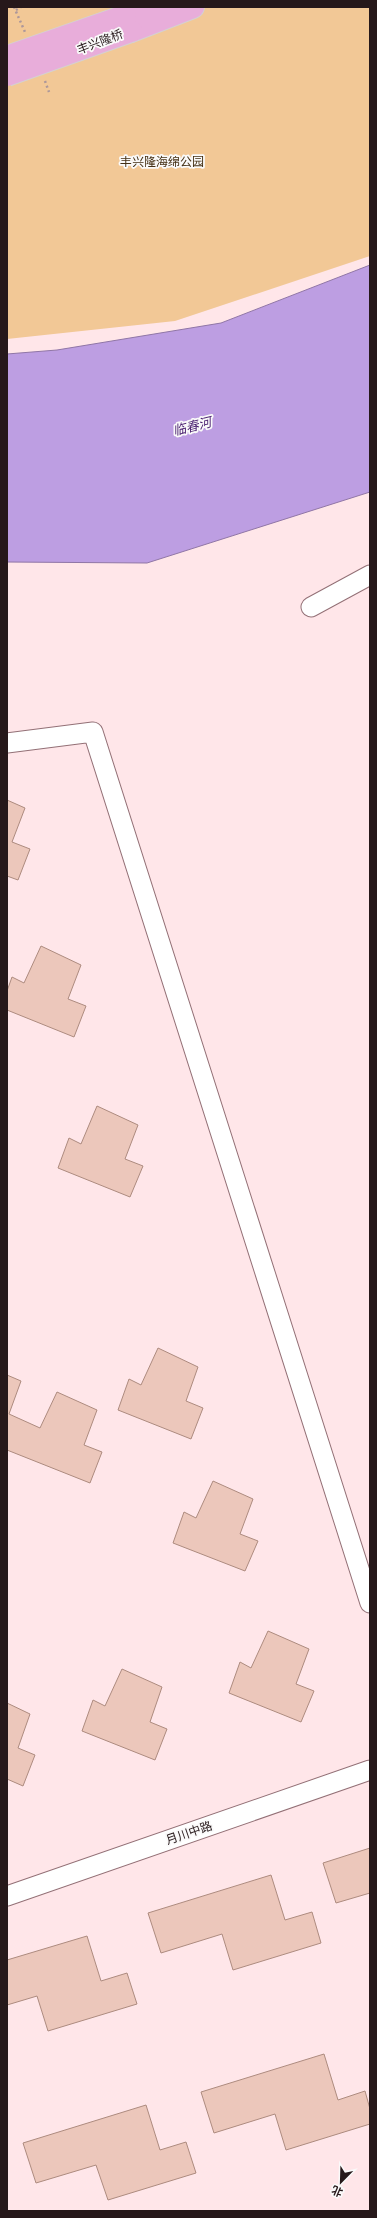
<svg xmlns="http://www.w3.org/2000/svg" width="377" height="2218" font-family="Jost,'Noto Sans SC',sans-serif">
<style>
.green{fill:#f2c896}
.water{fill:#bd9ee2;stroke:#9076a6}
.building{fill:#ecc7bb;stroke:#ad8b7f}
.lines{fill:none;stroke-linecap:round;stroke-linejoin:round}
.minor-casing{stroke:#937076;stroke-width:21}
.major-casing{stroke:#d4d1d1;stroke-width:24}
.path{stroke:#ac979a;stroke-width:2.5;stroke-dasharray:2 3;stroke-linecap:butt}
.minor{stroke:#fff;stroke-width:19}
.major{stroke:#e8adda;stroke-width:22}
.major-bridge-casing{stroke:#d4d1d1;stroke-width:24;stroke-linecap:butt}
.major-bridge{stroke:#e8adda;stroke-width:22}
.labels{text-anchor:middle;stroke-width:3.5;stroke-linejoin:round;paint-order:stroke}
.street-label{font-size:12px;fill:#26181a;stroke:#fafafa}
.park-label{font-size:12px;fill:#442f13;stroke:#fafafa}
.water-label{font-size:13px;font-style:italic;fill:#4d2472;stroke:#fafafa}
</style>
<rect width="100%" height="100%" fill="#ffe6e9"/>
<path class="green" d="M 7,7 L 370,7 L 370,256 L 175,321 L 7,339 Z"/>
<path class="water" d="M 370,265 L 370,492 L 147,563 L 7,562 L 7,354 L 57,350 L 221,323 Z"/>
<path class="building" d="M 7,800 L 25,808 L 12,842 L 30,849 L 18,880 L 7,876 Z
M 41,946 L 81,965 L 68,999 L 86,1006 L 74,1037 L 7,1010 L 7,991 L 12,977 L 24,983 Z
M 97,1106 L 138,1125 L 125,1159 L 143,1166 L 130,1197 L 58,1168 L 69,1138 L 81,1144 Z
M 158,1348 L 198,1367 L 186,1401 L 203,1408 L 191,1439 L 118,1410 L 129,1379 L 141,1385 Z
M 7,1375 L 21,1381 L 9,1414 L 40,1428 L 57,1392 L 97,1410 L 84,1445 L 102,1452 L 90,1483 L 7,1450 Z
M 213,1481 L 253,1499 L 240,1534 L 258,1541 L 245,1571 L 173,1543 L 184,1512 L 196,1518 Z
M 268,1631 L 309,1649 L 296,1684 L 314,1691 L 301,1722 L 229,1693 L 240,1662 L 251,1668 Z
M 122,1669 L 162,1687 L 150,1722 L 167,1729 L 155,1760 L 82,1731 L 93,1700 L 105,1706 Z
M 7,1703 L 30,1714 L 18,1748 L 35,1755 L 23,1786 L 7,1779 Z
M 370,1848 L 370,1893 L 336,1903 L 323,1863 Z
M 271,1875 L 285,1920 L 312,1912 L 321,1943 L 233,1970 L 222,1934 L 161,1953 L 148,1913 Z
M 87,1936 L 101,1981 L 127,1973 L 137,2004 L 48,2031 L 37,1996 L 7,2005 L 7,1960 Z
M 324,2054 L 338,2100 L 365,2091 L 370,2109 L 370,2124 L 286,2150 L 275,2114 L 214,2133 L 201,2092 Z
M 146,2105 L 160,2150 L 186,2142 L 196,2173 L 108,2200 L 96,2165 L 36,2183 L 23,2143 Z"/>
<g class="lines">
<defs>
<path id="minor" d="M 311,607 L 370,575
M 7,743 L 93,732 L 370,1603
M 7,1896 L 370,1770"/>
<path id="major" d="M 125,16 L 150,7
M 131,31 L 193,7"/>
</defs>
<use href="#minor" class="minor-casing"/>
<use href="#major" class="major-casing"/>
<path class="path" d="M 14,7 L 25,32
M 16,10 L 21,7
M 45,81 L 49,92"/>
<use href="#minor" class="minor"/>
<use href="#major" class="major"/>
<defs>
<path id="major-bridge" d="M 7,57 L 125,16
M 7,75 L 131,31"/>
</defs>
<use href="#major-bridge" class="major-bridge-casing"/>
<use href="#major-bridge" class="major-bridge"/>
</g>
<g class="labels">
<g class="street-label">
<text transform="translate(100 42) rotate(-21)" y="4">丰兴隆桥</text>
<text transform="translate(189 1833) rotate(-19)" y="4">月川中路</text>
</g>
<g class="park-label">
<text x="162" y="166">丰兴隆海绵公园</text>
</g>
<g class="water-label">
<text transform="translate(192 426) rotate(-14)" y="5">临春河</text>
</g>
</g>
<rect width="377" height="2218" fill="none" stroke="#26181a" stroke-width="16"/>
<g transform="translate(341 2182) rotate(203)" stroke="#fafafa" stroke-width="3" paint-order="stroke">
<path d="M0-3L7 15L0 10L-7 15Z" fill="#26181a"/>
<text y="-6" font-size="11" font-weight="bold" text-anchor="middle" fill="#26181a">北</text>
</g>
</svg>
